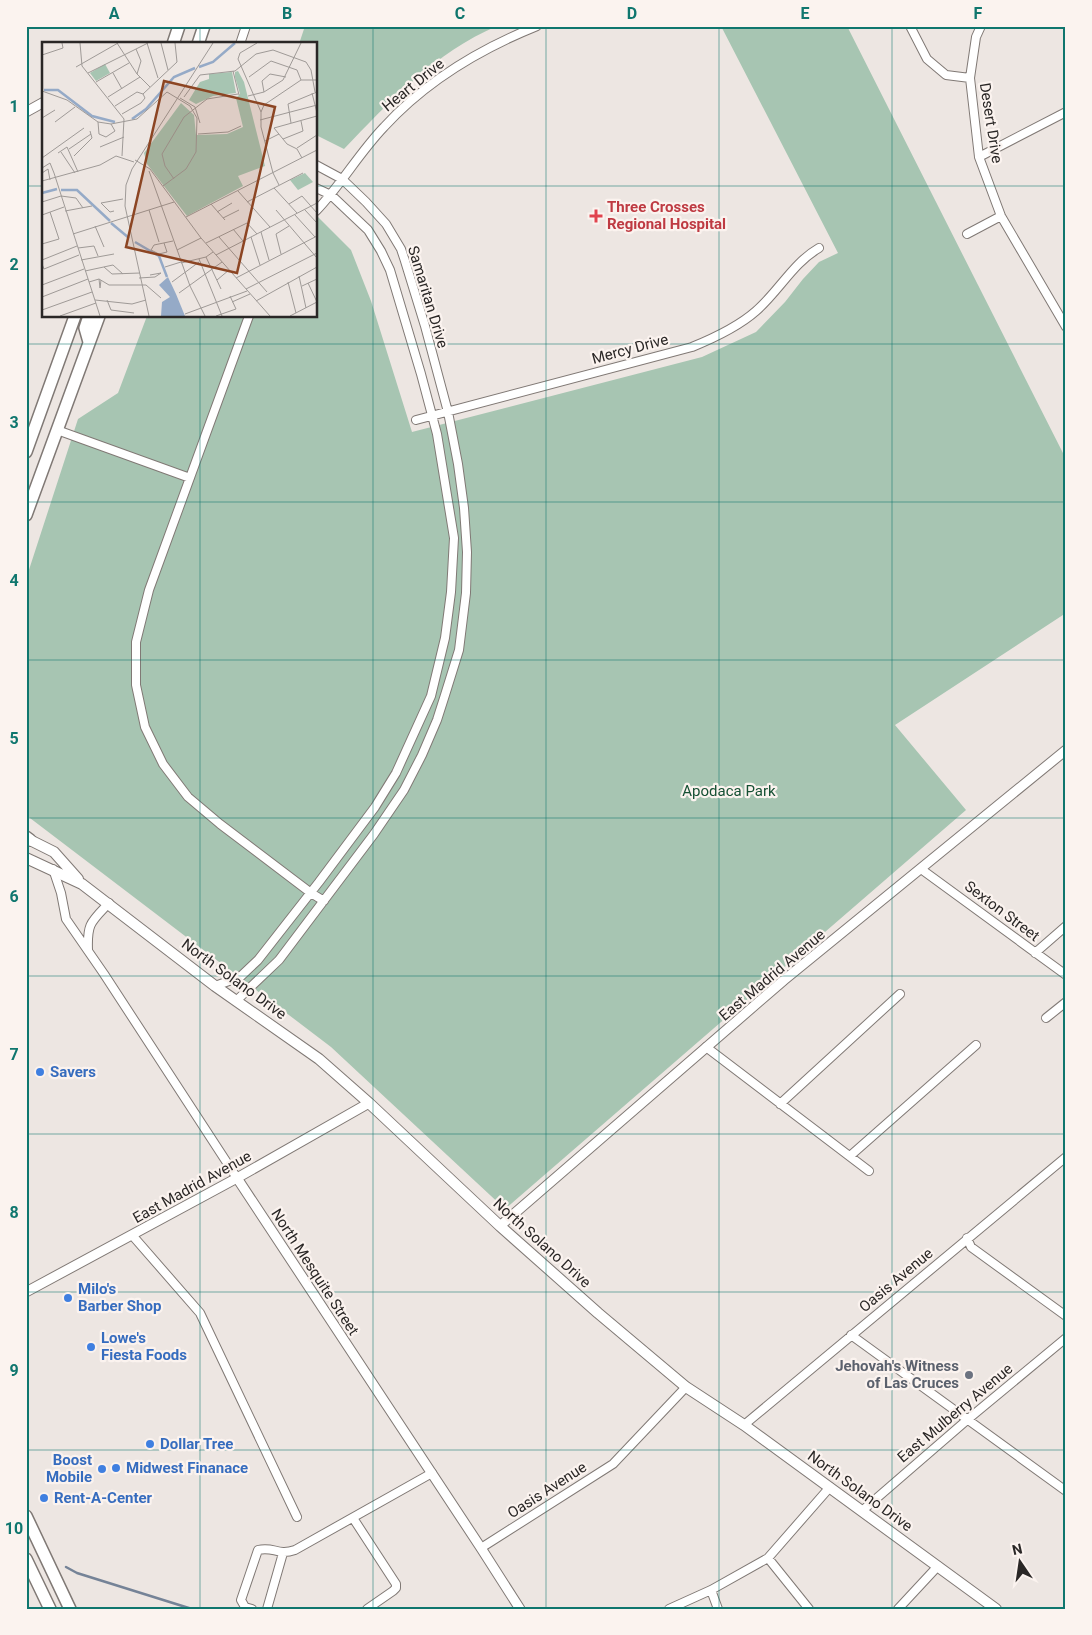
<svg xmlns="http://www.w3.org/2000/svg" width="1092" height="1635" font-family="Roboto,sans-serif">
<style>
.green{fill:#a7c5b2}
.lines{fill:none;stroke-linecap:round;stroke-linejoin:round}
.stream{stroke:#758397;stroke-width:2.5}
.minor-casing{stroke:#807975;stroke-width:10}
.tertiary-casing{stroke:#807975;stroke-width:11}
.secondary-casing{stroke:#807975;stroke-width:12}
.primary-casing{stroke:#807975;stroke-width:14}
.minor{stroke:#fff;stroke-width:8}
.tertiary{stroke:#fff;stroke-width:9}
.secondary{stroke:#fff;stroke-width:10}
.primary{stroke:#fff;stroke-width:11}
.grid{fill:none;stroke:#0f766e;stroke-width:1;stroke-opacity:0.55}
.health-dot{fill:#e0444e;stroke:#fbf3ef;stroke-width:2}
.shop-dot{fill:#3f7fe0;stroke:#fbf3ef;stroke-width:2}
.worship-dot{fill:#6b7280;stroke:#fbf3ef;stroke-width:2}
.labels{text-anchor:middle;stroke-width:4.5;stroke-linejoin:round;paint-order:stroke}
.street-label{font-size:15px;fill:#2a2726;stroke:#fbf3ef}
.health-label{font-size:15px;font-weight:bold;fill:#be3a42;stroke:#fbf3ef;text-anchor:start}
.park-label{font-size:15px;fill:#155033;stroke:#fbf3ef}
.shop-label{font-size:15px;font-weight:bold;fill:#366cbe;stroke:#fbf3ef;text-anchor:start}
.worship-label{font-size:15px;font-weight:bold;fill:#5b616d;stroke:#fbf3ef;text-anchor:end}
.inset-river{fill:none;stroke:#95aac7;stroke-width:2.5}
.inset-road{fill:none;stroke:#9f9a97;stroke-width:1}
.view{fill:#8c4523;fill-opacity:0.15;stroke:#8c4523;stroke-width:2.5}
.inset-edge{fill:none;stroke:#2a2726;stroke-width:2.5}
.neatline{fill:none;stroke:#0f766e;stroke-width:2}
.grid-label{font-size:16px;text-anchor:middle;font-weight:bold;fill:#0f766e}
</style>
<rect width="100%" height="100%" fill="#ede6e2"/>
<path class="green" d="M 305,26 L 497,26 C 436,52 389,102 344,149 L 316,135 L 316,44 L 299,44 Z
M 721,26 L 847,26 L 1066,459 L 1066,613 L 895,725 L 966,810 L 505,1209 L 331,1047 L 26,815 L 26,579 L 78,419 L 118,393 L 147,316 L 316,316 L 316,215 L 351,250 L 371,301 L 412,432 L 702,357 L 756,332 L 785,302 L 803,279 L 819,262 L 838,253 Z"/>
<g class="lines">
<path class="stream" d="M 26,32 L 29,26
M 66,1567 L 77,1573 L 192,1609"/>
<defs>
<path id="minor" d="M 910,26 L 927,59 L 946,75 L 970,78 L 979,157 L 1001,216 L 1066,327
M 240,44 L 246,26
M 970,78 L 976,37 L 981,26
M 979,157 L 1066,112
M 316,211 C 341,185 359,153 384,127 C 425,82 480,49 537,26
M 967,234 L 1001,216
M 249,316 L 149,590 L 136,642 L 136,685 L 145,727 L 163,764 L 188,797 L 220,824 L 311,893 L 324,901
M 416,420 L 692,347 C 714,338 738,327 756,311 C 779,291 793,263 819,248
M 57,430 L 190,478
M 53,869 L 61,893 L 66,919 L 104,974 L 237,1178
M 921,869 L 1066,975
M 88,950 C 87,923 91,922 109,903
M 1035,953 L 1066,926
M 215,986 L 240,977 L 258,960 L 319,882 L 375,807 L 396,773 L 431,696 L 445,638 L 451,592 L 454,538 L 437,434 L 421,374 L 390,270 L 381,251 L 368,230 L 331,195 L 316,188
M 236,1001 L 279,960 L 374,834 L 404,790 L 422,755 L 437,720 L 445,695 L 459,650 L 466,593 L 467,552 L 464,508 L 458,464 L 448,412 L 425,326 L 405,261 L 401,249 L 386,224 L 366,202 L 342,179 L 316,165
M 1046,1018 L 1066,1002
M 706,1047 L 869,1171
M 780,1104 L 900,994
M 850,1156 L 976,1045
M 132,1235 L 200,1313 L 297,1517
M 967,1238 L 971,1247 L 1066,1316
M 851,1335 L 1066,1491
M 744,1425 L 1066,1157
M 863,1510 L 967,1420 L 1066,1338
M 353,1518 L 396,1584 L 396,1588 L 393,1591 L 367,1609
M 481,1548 L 613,1464 L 686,1387
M 768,1558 L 809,1609
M 711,1590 L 718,1609
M 252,1609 L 245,1607 L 241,1600 L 258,1550 C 274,1546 277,1556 295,1550 L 432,1473
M 267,1609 L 283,1553
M 669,1609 L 711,1590 L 768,1558 L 830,1487
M 898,1609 L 938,1566"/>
<path id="tertiary" d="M 26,112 L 44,102
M 237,1178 L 481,1548 L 520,1609
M 500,1226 L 784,980 L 1066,750
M 26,1292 L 237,1178 L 369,1103"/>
<path id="secondary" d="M 26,838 L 54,852 L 78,879
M 26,858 L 82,884 L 215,986 L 319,1059 L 369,1103 L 500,1226 L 598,1313 L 686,1387 L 744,1425 L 996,1609"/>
<path id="primary" d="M 173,44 L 179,26
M 198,44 L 204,26
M 89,316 L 85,328 L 89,342
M 26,452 L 75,316
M 26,515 L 99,316
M 26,837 L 30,840
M 26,1516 L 70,1609
M 26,1559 L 50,1609"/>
</defs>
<use href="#minor" class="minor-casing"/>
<use href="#tertiary" class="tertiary-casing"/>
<use href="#secondary" class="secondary-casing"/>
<use href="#primary" class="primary-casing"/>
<use href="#minor" class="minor"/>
<use href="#tertiary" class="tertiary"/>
<use href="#secondary" class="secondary"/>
<use href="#primary" class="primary"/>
</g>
<path class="grid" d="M 200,26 L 200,44M 373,26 L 373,1609M 546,26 L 546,1609M 719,26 L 719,1609M 892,26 L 892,1609M 26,186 L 44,186M 316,186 L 1066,186M 200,316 L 200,1609M 26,344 L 1066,344M 26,502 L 1066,502M 26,660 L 1066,660M 26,818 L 1066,818M 26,976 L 1066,976M 26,1134 L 1066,1134M 26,1292 L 1066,1292M 26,1450 L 1066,1450"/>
<path class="health-dot" d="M593.5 208.5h5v5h5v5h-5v5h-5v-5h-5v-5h5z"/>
<g class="shop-dot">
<circle cx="40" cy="1072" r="5"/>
<circle cx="68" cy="1298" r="5"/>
<circle cx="91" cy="1347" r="5"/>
<circle cx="150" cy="1444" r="5"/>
<circle cx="116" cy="1468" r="5"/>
<circle cx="102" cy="1469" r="5"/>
<circle cx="44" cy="1498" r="5"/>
</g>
<circle class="worship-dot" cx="969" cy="1375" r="5"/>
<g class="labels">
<g class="street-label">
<text transform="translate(413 85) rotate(-39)" y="5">Heart Drive</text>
<text transform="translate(991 123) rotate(81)" y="5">Desert Drive</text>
<text transform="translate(428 297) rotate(73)" y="5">Samaritan Drive</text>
<text transform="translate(630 349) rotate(-15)" y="5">Mercy Drive</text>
<text transform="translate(1002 911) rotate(37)" y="5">Sexton Street</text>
<text transform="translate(772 975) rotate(-40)" y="5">East Madrid Avenue</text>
<text transform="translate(234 979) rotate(36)" y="5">North Solano Drive</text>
<text transform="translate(192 1187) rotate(-29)" y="5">East Madrid Avenue</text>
<text transform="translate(542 1243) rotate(42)" y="5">North Solano Drive</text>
<text transform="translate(315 1272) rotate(57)" y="5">North Mesquite Street</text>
<text transform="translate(896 1280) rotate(-40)" y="5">Oasis Avenue</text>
<text transform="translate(955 1413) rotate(-40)" y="5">East Mulberry Avenue</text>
<text transform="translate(547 1490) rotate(-33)" y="5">Oasis Avenue</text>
<text transform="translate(860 1491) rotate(36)" y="5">North Solano Drive</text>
</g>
<g class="health-label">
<text x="607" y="212">Three Crosses<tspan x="607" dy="17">Regional Hospital</tspan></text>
</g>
<g class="park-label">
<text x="729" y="796">Apodaca Park</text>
</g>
<g class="shop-label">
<text x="50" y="1077">Savers</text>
<text x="78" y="1294">Milo's<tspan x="78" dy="17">Barber Shop</tspan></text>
<text x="101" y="1343">Lowe's<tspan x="101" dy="17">Fiesta Foods</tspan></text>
<text x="160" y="1449">Dollar Tree</text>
<text x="92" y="1465" text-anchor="end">Boost<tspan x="92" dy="17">Mobile</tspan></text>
<text x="126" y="1473">Midwest Finanace</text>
<text x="54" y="1503">Rent-A-Center</text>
</g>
<g class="worship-label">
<text x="959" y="1371">Jehovah's Witness<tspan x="959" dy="17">of Las Cruces</tspan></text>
</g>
</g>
<g transform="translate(42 42)">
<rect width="275" height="275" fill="#ede6e2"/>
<path d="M 63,22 L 68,31 L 54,39 L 48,31 ZM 196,29 L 202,40 L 223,124 L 196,134 L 201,144 L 145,174 L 105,122 L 102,111 L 139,61 L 152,73 L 154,93 L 185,92 L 201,85 L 194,56 L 198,52 L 193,35 L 193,30 ZM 190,30 L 194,51 L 171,54 L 154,62 L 147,58 L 158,40 L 167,37 L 167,32 ZM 263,131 L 271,140 L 256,148 L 248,138 Z" fill="#a7c5b2"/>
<path d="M 126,235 L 134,252 L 143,274 L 119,274 L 120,260 L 128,255 L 117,243 Z" fill="#95aac7"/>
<path class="inset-river" d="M 157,25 L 171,20 L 193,1M 2,48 L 16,48 L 50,74 L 73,80M 90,77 L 104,67 L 132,35 L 153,26M 19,148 L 35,148 L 68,179M 0,151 L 15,147M 69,181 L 87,196M 93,200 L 117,214 L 125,235"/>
<path class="inset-road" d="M 38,1 L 40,24 L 82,77 L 80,114M 75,1 L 95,32 L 108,45M 105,1 L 116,36M 119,1 L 126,28M 215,1 L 198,11 L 196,17 L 219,70 L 219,85 L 231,131 L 237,143M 94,7 L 99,19 L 95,32M 0,13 L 21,6 L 20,1M 34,25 L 76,1M 191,29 L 197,53M 46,31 L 106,1M 71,31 L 80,47M 207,35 L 229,19 L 255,28 L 259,38M 54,40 L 87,21M 0,49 L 25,58 L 56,80 L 69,82 L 95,77 L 125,50 L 148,64 L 155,76 L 154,110 L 144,127 L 121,144M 222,50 L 220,39 L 228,32 L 244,35M 270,51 L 275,71M 101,52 L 135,20 L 133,1M 206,54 L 222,50 L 241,38 L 259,1M 66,55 L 98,35M 142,55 L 158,33 L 193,29 L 214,12 L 231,8 L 264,20 L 269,28 L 273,50M 138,56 L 153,65 L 158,81M 73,64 L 95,50 L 101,52M 219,70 L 222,63 L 259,38 L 275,38M 80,72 L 99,61 L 103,56 L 101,52M 0,76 L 13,68M 218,78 L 275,63M 13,80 L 33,65M 56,80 L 57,92 L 64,95 L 73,89 L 69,82M 249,81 L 246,62 L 275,50M 156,92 L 186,90 L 199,84M 241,97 L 261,89 L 259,79M 223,99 L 237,92M 58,105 L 82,95M 255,106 L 275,93M 27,107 L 49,92M 19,110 L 33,131M 16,111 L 25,105 L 36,130M 32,114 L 50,96 L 48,89M 0,116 L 42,86M 260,116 L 255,107 L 245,102 L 232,86 L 275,74M 93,118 L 108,127 L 159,196 L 228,274M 0,126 L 8,121 L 12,131 L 58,274M 107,129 L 148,244 L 163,274M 0,131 L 6,127 L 8,138M 132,137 L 123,124 L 120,112 L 142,75 L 165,57 L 196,52M 0,139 L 58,123 L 74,114 L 92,120M 232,146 L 255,171M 196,149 L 228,185M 0,160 L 19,154 L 34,156 L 41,166M 205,160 L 261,131M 169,162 L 183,178M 247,162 L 260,154 L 275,171M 107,168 L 117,200M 234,168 L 275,216M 263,168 L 275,181M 23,169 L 50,164M 72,169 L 68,170 L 59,161 L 81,157M 175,170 L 190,161M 0,173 L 22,165M 253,173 L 273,195M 144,175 L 275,108M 181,176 L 197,168M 53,184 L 62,205M 191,187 L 201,199M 219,190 L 227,218M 31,192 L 132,160M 177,195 L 225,250M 209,195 L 218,223M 122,201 L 125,210 L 117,212 L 109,208 L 112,203 L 131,199M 164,201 L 205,181 L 215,192M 0,202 L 17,197 L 8,170M 36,206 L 52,204 L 56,214M 135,208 L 159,196M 239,212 L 234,192 L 247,184M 174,213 L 275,161M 164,215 L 179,247M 157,217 L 180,274M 0,218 L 35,204M 39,218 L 72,212M 139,221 L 164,215 L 171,210M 0,222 L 2,227 L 37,213M 62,225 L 70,232 L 98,231M 123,225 L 139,220M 43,229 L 71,223 L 81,232M 257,234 L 264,266M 97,236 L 113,235 L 119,231 L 108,233M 194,236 L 275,194M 57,237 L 58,246 L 59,238M 175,238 L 187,228M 47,240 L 57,237 L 67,243 L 104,243 L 119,256M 130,240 L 157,220M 246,240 L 254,271M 266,241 L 275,260M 0,243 L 42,227M 260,244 L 275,237M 204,247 L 275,211M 137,251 L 180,220M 0,255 L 46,237M 53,258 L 90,262 L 104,258M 65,258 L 69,268 L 92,271M 214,259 L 275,225M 190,260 L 208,252M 0,268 L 50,250M 143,272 L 205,249M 18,274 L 54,261M 107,274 L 83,164 L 84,143 L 90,127 L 171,1M 174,274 L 194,267 L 188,254M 248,274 L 275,260"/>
<path class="view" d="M 122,39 L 233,65 L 195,231 L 84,205 Z"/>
<rect width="275" height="275" class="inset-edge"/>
</g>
<rect width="1092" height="1635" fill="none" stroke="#fbf3ef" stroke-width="55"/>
<g transform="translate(1020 1562) rotate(347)" stroke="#fbf3ef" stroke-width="4" paint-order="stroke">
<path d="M0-4L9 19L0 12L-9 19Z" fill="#2a2726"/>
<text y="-8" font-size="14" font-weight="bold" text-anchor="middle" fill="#2a2726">N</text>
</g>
<rect x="28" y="28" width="1036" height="1580" class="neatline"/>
<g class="grid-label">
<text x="114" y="19">A</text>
<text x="287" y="19">B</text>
<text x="460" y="19">C</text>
<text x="632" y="19">D</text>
<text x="805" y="19">E</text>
<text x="978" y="19">F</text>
<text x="14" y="112">1</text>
<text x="14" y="270">2</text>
<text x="14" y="428">3</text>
<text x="14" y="586">4</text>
<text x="14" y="744">5</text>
<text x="14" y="902">6</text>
<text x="14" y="1060">7</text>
<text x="14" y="1218">8</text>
<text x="14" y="1376">9</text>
<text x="14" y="1534">10</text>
</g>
</svg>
